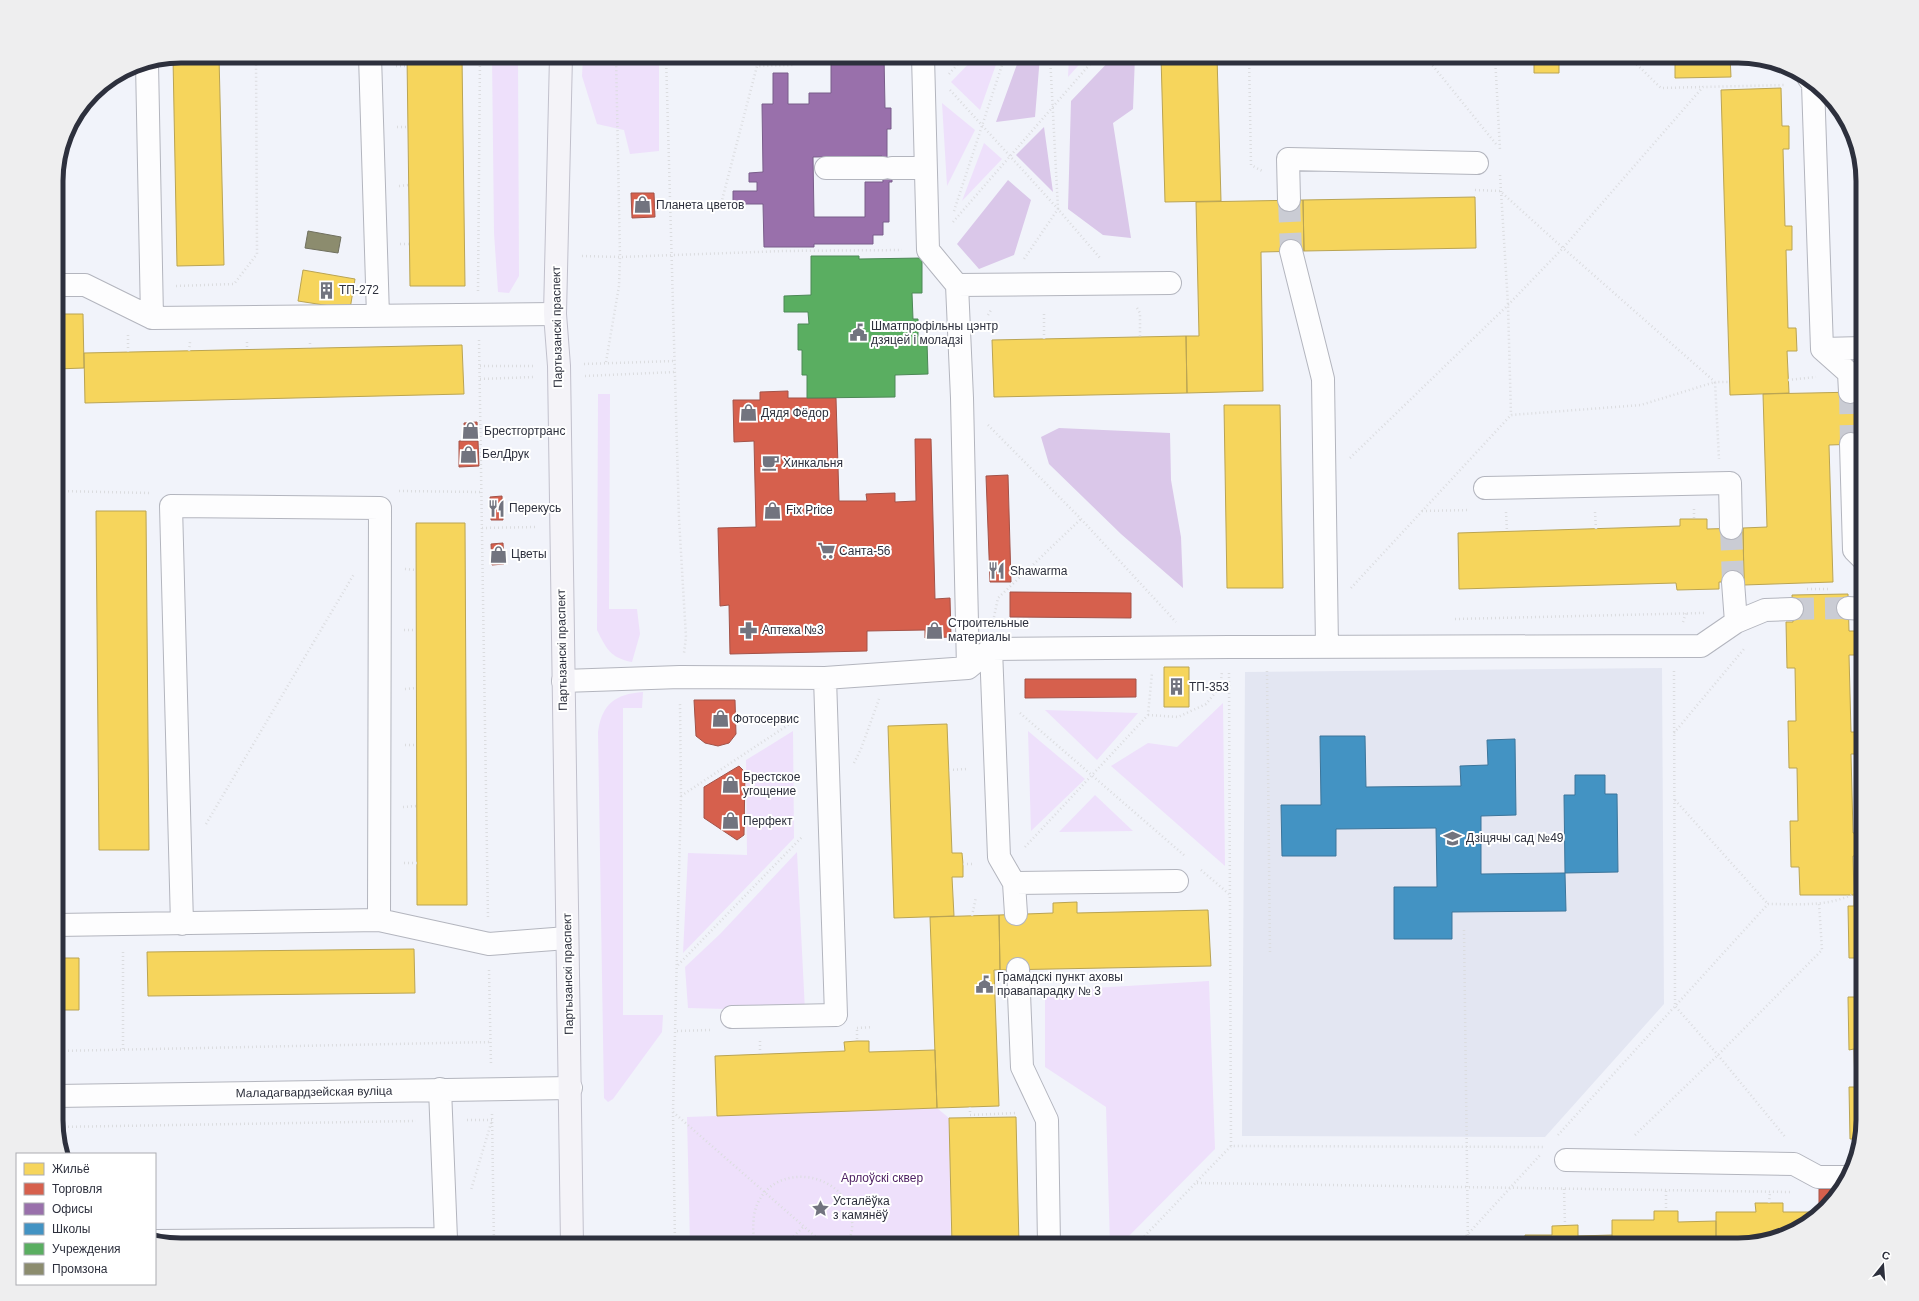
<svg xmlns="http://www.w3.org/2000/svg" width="1919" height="1301" font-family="Helvetica,sans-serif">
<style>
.built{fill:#e3e6f2}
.green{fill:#eee0fb}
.forest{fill:#dac7e9}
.homes{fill:#f6d55c;stroke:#baa453}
.shops{fill:#d6604d;stroke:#a35248}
.offices{fill:#9970ab;stroke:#795d8a;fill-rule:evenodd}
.schools{fill:#4393c3;stroke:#3c759b}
.public{fill:#5aae61;stroke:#4c8856}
.industry{fill:#8c8c6e;stroke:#70705f}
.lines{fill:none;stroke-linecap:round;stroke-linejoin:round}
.minor-tunnel{stroke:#caccd4;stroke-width:22;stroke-dasharray:22 11;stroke-linecap:butt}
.minor-casing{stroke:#b3b5be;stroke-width:24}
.major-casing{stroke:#c1c0cc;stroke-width:24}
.path{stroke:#dbdcdf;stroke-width:2.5;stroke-dasharray:1 3;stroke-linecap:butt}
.minor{stroke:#fdfdfe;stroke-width:22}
.major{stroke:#f4f3f8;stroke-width:22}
.labels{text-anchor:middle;stroke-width:4;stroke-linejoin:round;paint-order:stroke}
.poi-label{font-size:12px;fill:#2d303d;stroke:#fff;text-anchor:start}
.street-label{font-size:12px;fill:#2d303d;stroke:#fff}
.park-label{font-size:12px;fill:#502365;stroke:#fff}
.rim{fill:none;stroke:#2d303d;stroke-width:5}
</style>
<rect width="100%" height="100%" fill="#f1f3fa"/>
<path class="built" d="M 1662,668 L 1664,1004 L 1545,1137 L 1242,1136 L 1245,672 Z"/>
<path class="green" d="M 492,56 L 518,56 L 519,276 L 509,293 L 498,292 L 494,233 Z
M 583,56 L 659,56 L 659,151 L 630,154 L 624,130 L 597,124 L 582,76 Z
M 976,56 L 999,56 L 980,110 L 951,82 Z
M 1069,56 L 1087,56 L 1068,77 Z
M 942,103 L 975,130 L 947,186 Z
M 984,143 L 1002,159 L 962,201 Z
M 598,394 L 610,394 L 609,609 L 637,609 L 640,634 L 632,662 C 610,658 606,648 597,630 Z
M 643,692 L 642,708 L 623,708 L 623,1015 L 663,1015 L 662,1032 L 613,1099 L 608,1102 L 604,1098 L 598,732 C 602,704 615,694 643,692 Z
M 1223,703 L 1225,866 L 1111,766 L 1148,743 L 1177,747 Z
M 1045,710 L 1138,713 L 1097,760 Z
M 793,731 L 794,838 L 683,953 L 688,853 L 747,855 L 746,760 Z
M 1028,731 L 1085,779 L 1031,831 Z
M 1095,795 L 1133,831 L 1059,832 Z
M 797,852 L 805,1011 L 688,1008 L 685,967 L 720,934 Z
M 1209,981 L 1215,1149 L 1120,1245 L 1110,1245 L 1106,1107 L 1045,1067 L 1045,991 Z
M 937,1108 L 949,1118 L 951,1245 L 690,1245 L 687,1117 Z"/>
<path class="forest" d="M 1020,56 L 1040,56 L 1035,117 L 996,122 Z
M 1114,56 L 1135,56 L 1133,109 L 1113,123 L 1131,238 L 1103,235 L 1068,209 L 1071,101 Z
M 1044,127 L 1053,192 L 1016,155 Z
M 1008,180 L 1031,200 L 1014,255 L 979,269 L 957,244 Z
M 1059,428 L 1170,433 L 1171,480 L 1181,537 L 1183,588 L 1121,534 L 1049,464 L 1041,437 Z"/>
<path class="homes" d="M 180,56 L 219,56 L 224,265 L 177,266 L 173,58 Z
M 407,56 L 462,56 L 465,286 L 410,286 Z
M 1161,56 L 1217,56 L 1221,201 L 1165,202 Z
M 1534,56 L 1559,56 L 1559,73 L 1534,73 Z
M 1675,56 L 1730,56 L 1731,77 L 1675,78 Z
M 1781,88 L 1782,126 L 1789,126 L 1789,149 L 1783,149 L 1785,226 L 1792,226 L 1792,250 L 1786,250 L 1788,328 L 1796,328 L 1797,351 L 1787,351 L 1789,393 L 1730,395 L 1721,90 Z
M 1475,197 L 1476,248 L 1304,251 L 1303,200 Z
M 1303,200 L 1304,251 L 1261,252 L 1263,391 L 1187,393 L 1186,336 L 1199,336 L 1196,202 Z
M 303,270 L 355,279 L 350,309 L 298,301 Z
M 56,314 L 83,314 L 84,368 L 56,369 Z
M 1186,336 L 1187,393 L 994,397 L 992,340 Z
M 462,345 L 464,394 L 85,403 L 84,353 Z
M 1863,391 L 1863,444 L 1859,444 L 1857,392 Z
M 1857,392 L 1859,444 L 1829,445 L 1833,582 L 1744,585 L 1743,528 L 1767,527 L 1763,394 Z
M 1224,405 L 1280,405 L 1283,588 L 1227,588 Z
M 96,511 L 146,511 L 149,850 L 99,850 Z
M 1680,519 L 1707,519 L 1707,529 L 1743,528 L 1744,582 L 1719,582 L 1719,589 L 1677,590 L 1676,583 L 1459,589 L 1458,533 L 1680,526 Z
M 416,523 L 465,523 L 467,905 L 417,905 Z
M 1848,594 L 1849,631 L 1859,631 L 1859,655 L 1849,655 L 1851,732 L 1859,732 L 1860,743 L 1860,754 L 1851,754 L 1853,833 L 1860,833 L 1860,856 L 1853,856 L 1854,895 L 1800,895 L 1799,867 L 1791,867 L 1790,821 L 1798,821 L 1797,768 L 1789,768 L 1788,721 L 1796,721 L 1795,668 L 1787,668 L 1786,622 L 1793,622 L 1792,595 Z
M 1164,667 L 1189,667 L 1189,707 L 1164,707 Z
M 947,724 L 952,853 L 962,853 L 963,864 L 963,877 L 952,877 L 954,916 L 894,918 L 888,726 Z
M 1863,894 L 1863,1121 L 1858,1148 L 1858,1139 L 1850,1139 L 1849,1087 L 1855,1087 L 1854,1049 L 1849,1050 L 1848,997 L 1857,997 L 1856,958 L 1849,958 L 1848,906 L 1854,906 L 1854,895 Z
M 1077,902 L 1077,913 L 1208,910 L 1211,966 L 1000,970 L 999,915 L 1053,913 L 1053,903 Z
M 999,915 L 1000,970 L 994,970 L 999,1106 L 937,1108 L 930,917 Z
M 414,949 L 415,993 L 148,996 L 147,952 Z
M 56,958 L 79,958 L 79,1010 L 56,1010 Z
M 857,1041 L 869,1041 L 869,1052 L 935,1050 L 937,1108 L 717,1116 L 715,1056 L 845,1051 L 844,1042 Z
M 1016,1117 L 1019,1245 L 952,1245 L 949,1118 Z
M 1755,1203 L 1783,1203 L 1783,1212 L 1818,1212 L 1801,1228 L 1739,1245 L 1716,1245 L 1716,1212 L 1756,1212 Z
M 1654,1211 L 1678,1211 L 1678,1222 L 1716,1221 L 1716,1245 L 1612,1245 L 1612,1220 L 1654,1220 Z
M 1578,1225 L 1578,1236 L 1612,1235 L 1612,1245 L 1525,1245 L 1525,1235 L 1552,1235 L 1552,1226 Z"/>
<path class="shops" d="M 631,193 L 654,193 L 655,217 L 632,218 Z
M 788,391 L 788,398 L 836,398 L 839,501 L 867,501 L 866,494 L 895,493 L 895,502 L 916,501 L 915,439 L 931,439 L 935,599 L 950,598 L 951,637 L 925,638 L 925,630 L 867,631 L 867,651 L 730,654 L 729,605 L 720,606 L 718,528 L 756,527 L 754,441 L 734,442 L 733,400 L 760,400 L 760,392 Z
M 477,422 L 478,439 L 465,439 L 464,423 Z
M 459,441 L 478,441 L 479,466 L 459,467 Z
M 1008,475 L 1011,582 L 990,582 L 986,476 Z
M 502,496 L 503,520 L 491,520 L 490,497 Z
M 503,543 L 504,564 L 492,565 L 491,544 Z
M 1010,592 L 1131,593 L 1131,618 L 1010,617 Z
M 1025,679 L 1136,679 L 1136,697 L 1025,698 Z
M 694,700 L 735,700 L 736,734 L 729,743 L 718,746 L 705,743 L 696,736 Z
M 739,766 L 745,772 L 744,835 L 737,840 L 704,818 L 704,787 Z
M 1819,1189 L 1842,1189 L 1819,1211 Z"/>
<path class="offices" d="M 884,56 L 885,108 L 891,108 L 891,129 L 887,129 L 887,159 L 892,159 L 892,182 L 889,182 L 889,222 L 883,222 L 883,235 L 873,235 L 873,244 L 814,244 L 814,247 L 764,247 L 763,204 L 733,204 L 733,191 L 757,191 L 757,182 L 749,182 L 749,173 L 763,172 L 762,104 L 773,104 L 773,73 L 788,73 L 788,104 L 809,104 L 809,93 L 831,93 L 831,57 ZM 882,156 L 883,182 L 865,182 L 865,217 L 814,217 L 813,157 Z"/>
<path class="schools" d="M 1320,736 L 1365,736 L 1366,787 L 1461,786 L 1460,766 L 1488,765 L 1487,740 L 1515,739 L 1516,815 L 1481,816 L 1481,874 L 1565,873 L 1566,911 L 1452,912 L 1452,939 L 1394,939 L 1394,887 L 1437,887 L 1436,828 L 1336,829 L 1336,856 L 1282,856 L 1281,805 L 1321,805 Z
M 1575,775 L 1605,775 L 1605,794 L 1617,794 L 1618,872 L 1565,873 L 1564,795 L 1575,795 Z"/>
<path class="public" d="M 811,256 L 859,256 L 859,259 L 922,258 L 922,293 L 912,293 L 913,319 L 918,319 L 918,342 L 927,342 L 928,374 L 895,375 L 895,397 L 807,398 L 807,375 L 802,375 L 802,350 L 798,350 L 798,324 L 809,324 L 808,312 L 784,312 L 784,296 L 811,295 Z"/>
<path class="industry" d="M 308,231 L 341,237 L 338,253 L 305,248 Z"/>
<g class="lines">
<path class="minor-tunnel" d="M 1289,200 L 1291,251
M 1850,392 L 1851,444
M 1731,528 L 1733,582
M 1792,609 L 1848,608"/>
<defs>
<path id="minor" d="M 370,56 L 378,316
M 923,56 L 928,250 L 957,285
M 147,63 L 152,318
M 1808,77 L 1813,84 L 1822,349 L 1849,373 L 1850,392
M 826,168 L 883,168
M 892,168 L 925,168
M 1289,200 L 1288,159 L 1477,163
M 1291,251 L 1323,379 L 1327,647
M 56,285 L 85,285 L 152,318 L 555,314
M 1822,349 L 1863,348
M 1851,444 L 1854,550 L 1863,559
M 1485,488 L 1730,483 L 1731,528
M 1733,582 L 1736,622
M 1848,608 L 1863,609
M 991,649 L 999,857 L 1014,883 L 1016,914
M 968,668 L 962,398 L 957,285 L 1170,283
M 563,681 L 680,677 L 825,678 L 968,668 L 991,649 L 1229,647 L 1701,646 L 1736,622 L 1765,610 L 1792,609
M 1014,883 L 1177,881
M 182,924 L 171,506 L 380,508 L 379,920
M 56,925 L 379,920 L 489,944 L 567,938
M 1018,969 L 1022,1067 L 1047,1120 L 1049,1245
M 732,1017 L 836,1015 L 825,678
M 56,1096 L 571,1088
M 1566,1160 L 1794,1164 L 1818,1177 L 1848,1177
M 156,1241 L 446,1239 L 440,1089"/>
<path id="major" d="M 561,56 L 555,314 L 559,366 L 572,1245"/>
</defs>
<use href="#minor" class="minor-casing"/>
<use href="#major" class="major-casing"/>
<path class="path" d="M 666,56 L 679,519 L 686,637 L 684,653
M 1050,56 L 1058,209 L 1100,258
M 1249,56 L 1251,165 L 1264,172
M 1425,56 L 1496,144
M 1495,56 L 1500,150
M 1628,56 L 1661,88 L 1702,87
M 396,66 L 407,66
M 949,74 L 965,56
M 950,90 L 1058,209 L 1024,259
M 397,127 L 408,127
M 1500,175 L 1508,305 L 1511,415
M 399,186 L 409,185
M 1475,190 L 1500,191 L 1563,248 L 1715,382 L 1729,382
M 670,206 L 721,204 L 757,66 L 795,65 L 795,56
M 954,211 L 1005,56
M 953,222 L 1097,56
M 400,244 L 410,244
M 582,256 L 620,257 L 784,251 L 902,250
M 176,286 L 234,284 L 257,254 L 256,56
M 478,291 L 480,56
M 1137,308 L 1140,313 L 1140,337
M 1044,314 L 1044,339
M 988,315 L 991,310
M 128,335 L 128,353
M 479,340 L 488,919
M 247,342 L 247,350
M 310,348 L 310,341
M 189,351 L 190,342
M 606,362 L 619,286 L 620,257 L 616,56
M 584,364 L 675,361
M 480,366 L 535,366
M 585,376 L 675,372
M 480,379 L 534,377
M 1788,380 L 1816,377
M 988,425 L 1081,519 L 1176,622
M 1350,458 L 1508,305 L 1563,248 L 1703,87 L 1785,85
M 56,491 L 150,493
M 399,491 L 481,492
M 1694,509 L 1694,519
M 1422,511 L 1470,510
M 1506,512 L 1507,532
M 1595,512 L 1596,529
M 482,528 L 535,527
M 405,569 L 416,570
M 1351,588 L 1511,415 L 1641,405 L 1715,382 L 1719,459
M 1807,589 L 1830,589
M 994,617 L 998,598 L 1081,519
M 1455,619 L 1704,613
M 1683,622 L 1686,613
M 404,630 L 416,630
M 1859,643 L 1863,643
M 1267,671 L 1270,953
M 1674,671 L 1675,1006 L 1718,1055 L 1786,1138
M 1229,673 L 1231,1146
M 405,689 L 416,688
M 1020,713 L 1185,856
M 1148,715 L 1178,717 L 1206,704 L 1220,687 L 1222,672
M 1674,733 L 1744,649
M 1860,743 L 1863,743
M 405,745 L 417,745
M 854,763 L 861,749 L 879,699
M 949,770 L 968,769
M 681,796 L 800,717
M 1675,800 L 1768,904
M 403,807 L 417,806
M 206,824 L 354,574
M 1860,844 L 1863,844
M 1025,847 L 1148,715 L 1152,673
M 404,863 L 417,863
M 963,864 L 973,864
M 1201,870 L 1229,894
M 972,916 L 976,897
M 1464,930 L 1468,1245
M 678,965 L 802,837
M 489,970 L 491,1065
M 857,1028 L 872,1027
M 857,1030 L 857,1041
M 677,1031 L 710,1030
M 760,1041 L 760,1054
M 123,1049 L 123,949
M 56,1051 L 491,1042
M 970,1107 L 970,1115 L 1017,1113
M 673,1112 L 825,1245
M 492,1114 L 494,1245
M 467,1120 L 492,1120 L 471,1190
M 56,1127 L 416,1121
M 1558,1135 L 1768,904 C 1801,904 1835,908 1863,888
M 1635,1135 L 1718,1055 L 1822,950 L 1819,903
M 1197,1183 L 1790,1192
M 1564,1189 L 1565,1225
M 1666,1191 L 1666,1211
M 1769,1203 L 1770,1192
M 675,1245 L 673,1112 L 681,796 L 680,702
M 757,1245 C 752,1236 753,1225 754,1215 C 766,1155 857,1170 852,1230 C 851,1235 849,1240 848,1245
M 785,1245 L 804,1226
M 1136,1245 L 1231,1146 L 1544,1147
M 1458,1245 L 1541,1154"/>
<use href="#minor" class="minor"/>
<use href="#major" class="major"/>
</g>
<defs>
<symbol id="shop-bare" viewBox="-9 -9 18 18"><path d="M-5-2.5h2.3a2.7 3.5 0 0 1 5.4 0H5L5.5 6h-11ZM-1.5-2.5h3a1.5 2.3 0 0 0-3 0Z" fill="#72747f" stroke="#fff" stroke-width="2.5" paint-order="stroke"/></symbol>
<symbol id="building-bare" viewBox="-9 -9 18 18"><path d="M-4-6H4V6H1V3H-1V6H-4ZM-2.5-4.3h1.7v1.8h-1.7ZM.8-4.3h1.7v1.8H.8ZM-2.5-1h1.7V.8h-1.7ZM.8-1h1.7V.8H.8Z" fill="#72747f" stroke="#fff" stroke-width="2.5" paint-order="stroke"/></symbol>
<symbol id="civic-bare" viewBox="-9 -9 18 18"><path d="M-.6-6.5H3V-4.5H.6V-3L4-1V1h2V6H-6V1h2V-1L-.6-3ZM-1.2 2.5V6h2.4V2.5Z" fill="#72747f" stroke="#fff" stroke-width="2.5" paint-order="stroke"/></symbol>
<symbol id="cafe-bare" viewBox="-9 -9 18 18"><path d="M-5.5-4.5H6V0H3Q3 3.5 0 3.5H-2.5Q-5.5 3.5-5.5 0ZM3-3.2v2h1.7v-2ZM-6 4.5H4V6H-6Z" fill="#72747f" stroke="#fff" stroke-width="2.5" paint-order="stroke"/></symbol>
<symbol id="restaurant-bare" viewBox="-9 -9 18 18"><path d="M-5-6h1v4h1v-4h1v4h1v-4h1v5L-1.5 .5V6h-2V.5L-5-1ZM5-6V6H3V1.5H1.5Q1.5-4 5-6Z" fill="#72747f" stroke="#fff" stroke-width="2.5" paint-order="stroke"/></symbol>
<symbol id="supermarket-bare" viewBox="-9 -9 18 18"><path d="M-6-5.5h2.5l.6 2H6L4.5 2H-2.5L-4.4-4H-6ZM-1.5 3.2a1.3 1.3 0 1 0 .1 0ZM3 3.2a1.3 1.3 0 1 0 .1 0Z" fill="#72747f" stroke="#fff" stroke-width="2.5" paint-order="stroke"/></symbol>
<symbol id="pharmacy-bare" viewBox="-9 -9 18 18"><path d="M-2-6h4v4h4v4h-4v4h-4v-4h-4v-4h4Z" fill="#72747f" stroke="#fff" stroke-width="2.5" paint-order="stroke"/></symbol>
<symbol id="school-bare" viewBox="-9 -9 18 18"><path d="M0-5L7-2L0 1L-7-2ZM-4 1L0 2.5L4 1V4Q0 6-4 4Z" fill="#72747f" stroke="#fff" stroke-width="2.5" paint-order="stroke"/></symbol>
<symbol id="sight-bare" viewBox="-9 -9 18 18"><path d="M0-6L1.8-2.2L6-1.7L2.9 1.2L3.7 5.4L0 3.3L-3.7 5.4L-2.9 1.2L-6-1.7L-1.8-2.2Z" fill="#72747f" stroke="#fff" stroke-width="2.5" paint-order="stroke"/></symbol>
</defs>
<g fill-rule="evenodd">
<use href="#shop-bare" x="630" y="192" width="25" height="25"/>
<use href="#building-bare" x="314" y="278" width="25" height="25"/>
<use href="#civic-bare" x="846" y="320" width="25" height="25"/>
<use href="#shop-bare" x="736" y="400" width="25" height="25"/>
<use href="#shop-bare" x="458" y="418" width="25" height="25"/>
<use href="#shop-bare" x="456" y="442" width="25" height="25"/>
<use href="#cafe-bare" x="758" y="450" width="25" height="25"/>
<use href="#restaurant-bare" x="484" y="496" width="25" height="25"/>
<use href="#shop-bare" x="760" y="498" width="25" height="25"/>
<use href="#supermarket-bare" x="814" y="538" width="25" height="25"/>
<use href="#shop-bare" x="486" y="542" width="25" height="25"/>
<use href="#restaurant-bare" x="984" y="558" width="25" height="25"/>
<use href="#pharmacy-bare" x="736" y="618" width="25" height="25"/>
<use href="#shop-bare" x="922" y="618" width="25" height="25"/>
<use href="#building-bare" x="1164" y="674" width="25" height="25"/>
<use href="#shop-bare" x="708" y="706" width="25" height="25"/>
<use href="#shop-bare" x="718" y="772" width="25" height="25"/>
<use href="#shop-bare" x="718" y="808" width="25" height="25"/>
<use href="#school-bare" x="1440" y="826" width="25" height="25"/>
<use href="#civic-bare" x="972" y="972" width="25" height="25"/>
<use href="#sight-bare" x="808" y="1196" width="25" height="25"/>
</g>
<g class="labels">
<g class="poi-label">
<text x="656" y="209">Планета цветов</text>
<text x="339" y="294">ТП-272</text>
<text x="871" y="330">Шматпрофільны цэнтр<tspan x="871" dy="14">дзяцей і моладзі</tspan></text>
<text x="761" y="417">Дядя Фёдор</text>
<text x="484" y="435">Брестгортранс</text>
<text x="482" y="458">БелДрук</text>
<text x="783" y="467">Хинкальня</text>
<text x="509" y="512">Перекусь</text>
<text x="786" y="514">Fix Price</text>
<text x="839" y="555">Санта-56</text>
<text x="511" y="558">Цветы</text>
<text x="1010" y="575">Shawarma</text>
<text x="948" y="627">Строительные<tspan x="948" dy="14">материалы</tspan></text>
<text x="762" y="634">Аптека №3</text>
<text x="1189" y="691">ТП-353</text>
<text x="733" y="723">Фотосервис</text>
<text x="743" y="781">Брестское<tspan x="743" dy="14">угощение</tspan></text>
<text x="743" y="825">Перфект</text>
<text x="1466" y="842">Дзіцячы сад №49</text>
<text x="997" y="981">Грамадскі пункт аховы<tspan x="997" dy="14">правапарадку № 3</tspan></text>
<text x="833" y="1205">Усталёўка<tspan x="833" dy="14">з камянёў</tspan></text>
</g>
<g class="street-label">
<text transform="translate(557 327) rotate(-91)" y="4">Партызанскі праспект</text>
<text transform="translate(562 650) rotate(-91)" y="4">Партызанскі праспект</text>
<text transform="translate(568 974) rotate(-91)" y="4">Партызанскі праспект</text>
<text transform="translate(314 1092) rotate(-1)" y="4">Маладагвардзейская вуліца</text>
</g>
<g class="park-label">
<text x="882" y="1182">Арлоўскі сквер</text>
</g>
</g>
<path d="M0 0H1919V1301H0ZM181 63H1738A118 118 0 0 1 1856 181V1120A118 118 0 0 1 1738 1238H181A118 118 0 0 1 63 1120V181A118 118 0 0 1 181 63Z" fill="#eeeeef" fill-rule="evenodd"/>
<path class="rim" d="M181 63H1738A118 118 0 0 1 1856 181V1120A118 118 0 0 1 1738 1238H181A118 118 0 0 1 63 1120V181A118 118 0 0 1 181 63Z"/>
<rect x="16" y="1153" width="140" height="132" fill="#ffffff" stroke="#abacb1"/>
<rect x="24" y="1163" width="20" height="12" fill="#f6d55c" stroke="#abacb1"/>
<text x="52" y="1173" font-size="12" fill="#2d303d">Жильё</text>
<rect x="24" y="1183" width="20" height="12" fill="#d6604d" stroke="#abacb1"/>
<text x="52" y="1193" font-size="12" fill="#2d303d">Торговля</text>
<rect x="24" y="1203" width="20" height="12" fill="#9970ab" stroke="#abacb1"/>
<text x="52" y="1213" font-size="12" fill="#2d303d">Офисы</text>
<rect x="24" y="1223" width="20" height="12" fill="#4393c3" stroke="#abacb1"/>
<text x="52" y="1233" font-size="12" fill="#2d303d">Школы</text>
<rect x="24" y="1243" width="20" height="12" fill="#5aae61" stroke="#abacb1"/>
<text x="52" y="1253" font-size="12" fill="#2d303d">Учреждения</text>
<rect x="24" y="1263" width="20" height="12" fill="#8c8c6e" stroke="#abacb1"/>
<text x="52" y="1273" font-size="12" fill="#2d303d">Промзона</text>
<g transform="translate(1883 1265) rotate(17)" stroke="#ffffff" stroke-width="3" paint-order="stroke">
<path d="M0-3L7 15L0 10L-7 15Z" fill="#2d303d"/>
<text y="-6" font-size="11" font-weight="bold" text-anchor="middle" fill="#2d303d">С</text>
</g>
</svg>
